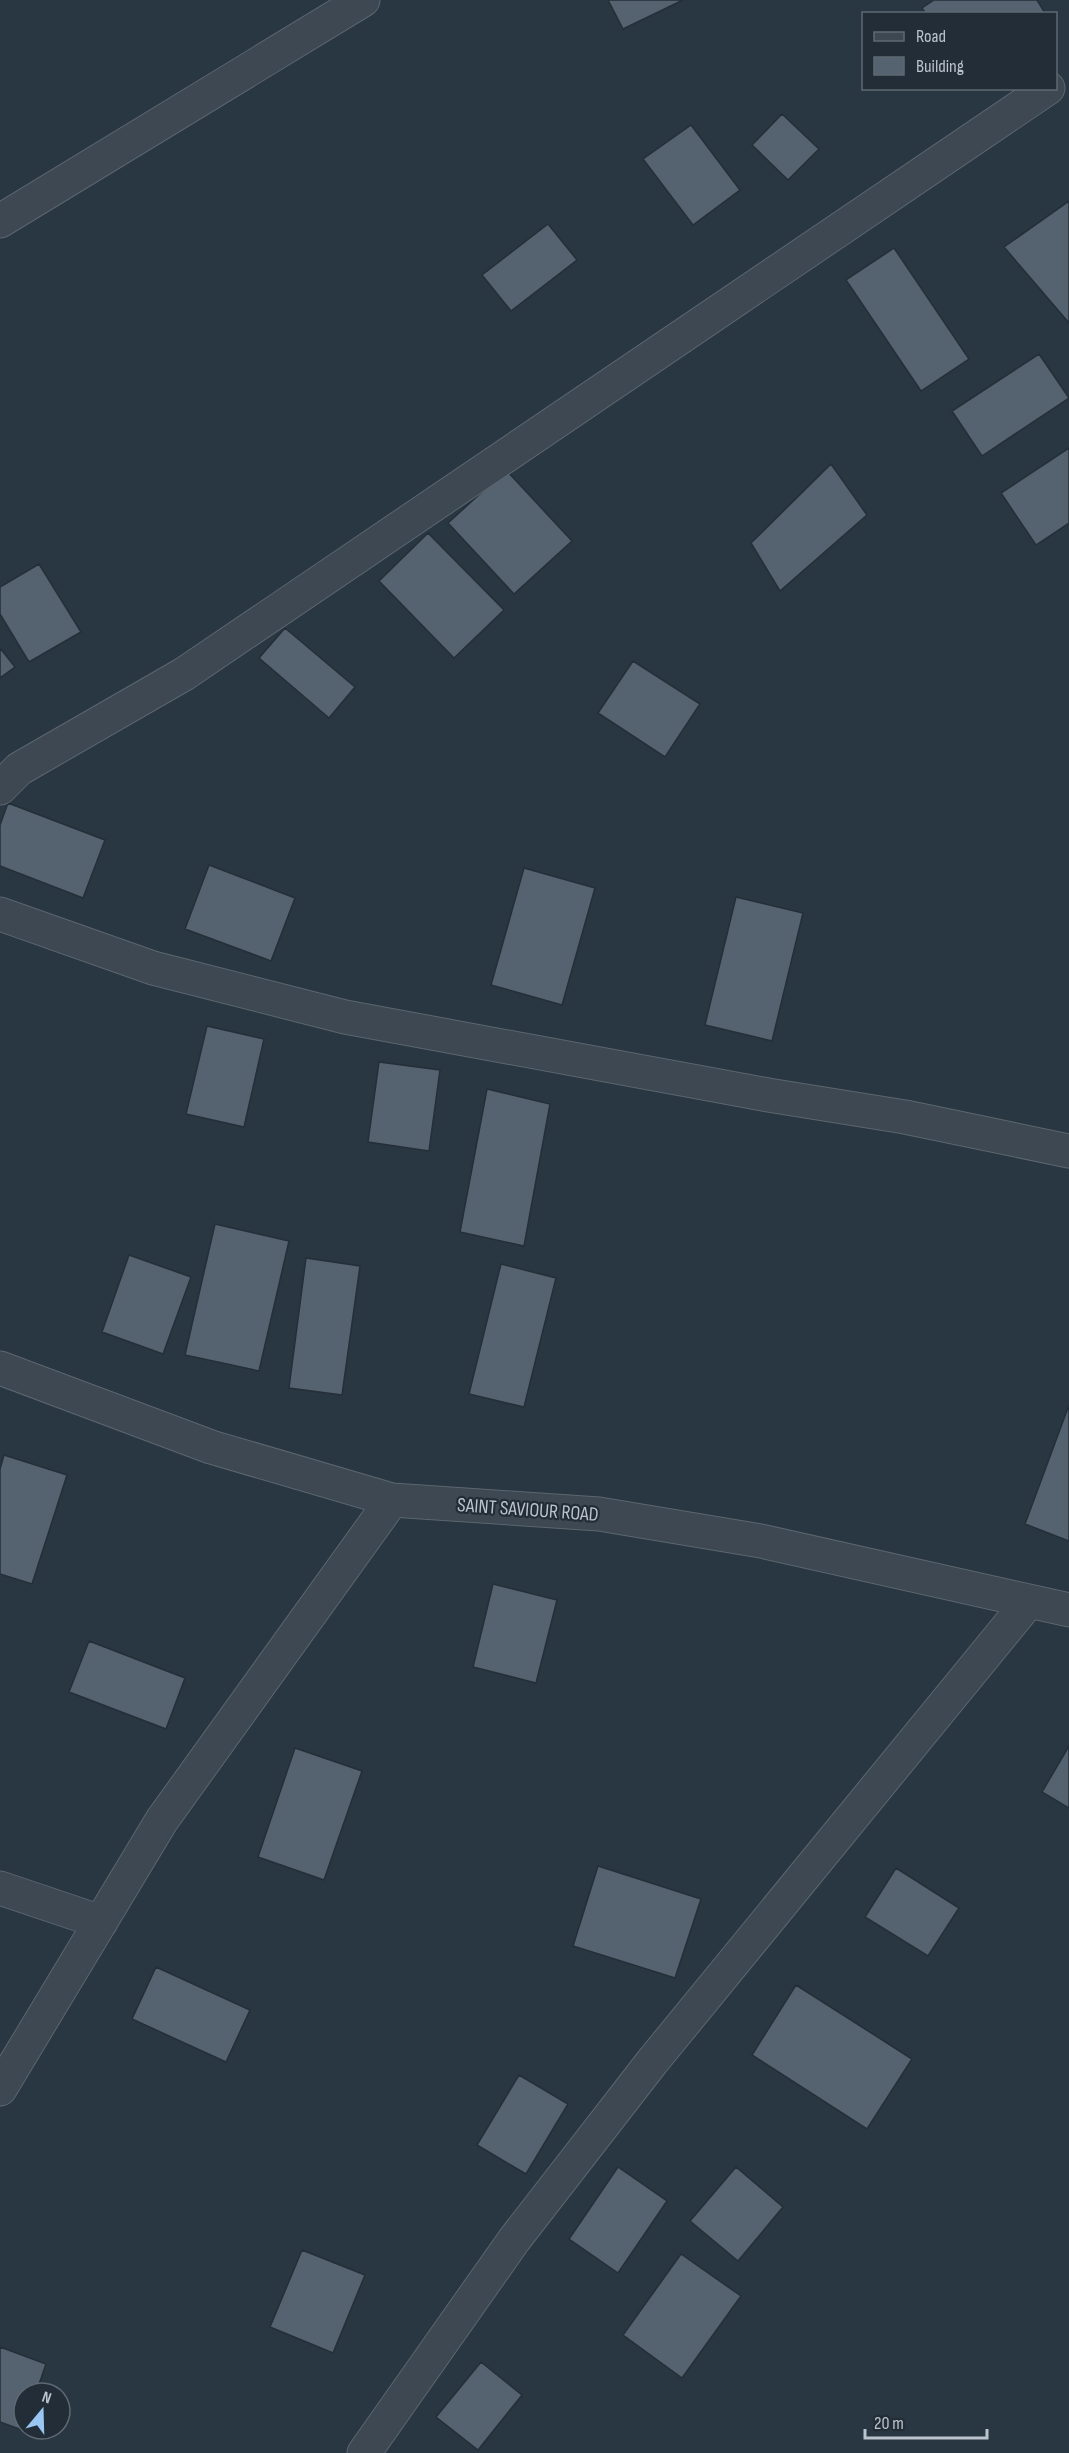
<svg xmlns="http://www.w3.org/2000/svg" width="1069" height="2453" font-family="'Sofia Sans Condensed',sans-serif">
<style>
.building{fill:#55626f;stroke:#242f39;stroke-width:1.5}
.lines{fill:none;stroke-linecap:round;stroke-linejoin:round}
.minor-casing{stroke:#5c666f;stroke-width:35}
.minor{stroke:#3d4852;stroke-width:33}
.labels{text-anchor:middle;stroke-width:4.5;stroke-linejoin:round;paint-order:stroke}
.street-label{font-size:20px;fill:#bbc3cc;stroke:#222d37}
</style>
<rect width="100%" height="100%" fill="#293742"/>
<path class="building" d="M 608,0 L 683,0 L 623,29 Z
M 934,0 L 1037,0 L 1045,13 L 926,14 L 922,8 Z
M 782,114 L 819,149 L 788,180 L 752,145 Z
M 691,125 L 740,190 L 693,225 L 643,159 Z
M 1069,201 L 1069,323 L 1004,247 Z
M 548,224 L 577,260 L 511,311 L 482,275 Z
M 894,248 L 969,359 L 921,391 L 846,280 Z
M 1039,354 L 1069,398 L 982,456 L 952,411 Z
M 1069,448 L 1069,523 L 1036,545 L 1001,493 Z
M 831,464 L 867,515 L 780,591 L 751,543 Z
M 506,470 L 572,541 L 514,594 L 448,523 Z
M 428,533 L 504,610 L 454,658 L 379,581 Z
M 39,564 L 81,632 L 29,662 L 0,614 L 0,587 Z
M 285,628 L 355,687 L 329,718 L 259,658 Z
M 0,648 L 15,667 L 0,678 Z
M 633,661 L 700,704 L 665,757 L 598,713 Z
M 8,803 L 105,840 L 83,898 L 0,866 L 0,825 Z
M 209,865 L 295,898 L 271,961 L 185,929 Z
M 524,868 L 595,888 L 562,1005 L 491,985 Z
M 736,897 L 803,913 L 772,1041 L 705,1025 Z
M 207,1026 L 264,1039 L 244,1127 L 186,1114 Z
M 379,1062 L 440,1070 L 429,1151 L 368,1142 Z
M 487,1089 L 550,1104 L 524,1246 L 460,1232 Z
M 215,1224 L 289,1241 L 259,1371 L 185,1355 Z
M 129,1255 L 191,1277 L 163,1354 L 102,1332 Z
M 306,1258 L 360,1266 L 342,1395 L 289,1388 Z
M 501,1264 L 556,1278 L 524,1407 L 469,1394 Z
M 1069,1405 L 1069,1541 L 1025,1524 Z
M 4,1455 L 67,1475 L 32,1584 L 0,1574 L 0,1469 Z
M 493,1584 L 557,1600 L 536,1683 L 473,1667 Z
M 89,1641 L 185,1678 L 166,1729 L 69,1692 Z
M 1069,1746 L 1069,1808 L 1042,1792 Z
M 295,1748 L 362,1771 L 324,1880 L 258,1857 Z
M 598,1866 L 701,1899 L 675,1978 L 573,1946 Z
M 896,1868 L 959,1908 L 928,1956 L 865,1917 Z
M 156,1967 L 250,2010 L 226,2062 L 132,2019 Z
M 796,1985 L 912,2059 L 867,2129 L 752,2055 Z
M 519,2075 L 568,2104 L 526,2174 L 477,2145 Z
M 618,2167 L 667,2201 L 618,2273 L 569,2239 Z
M 736,2167 L 783,2207 L 738,2261 L 690,2221 Z
M 302,2250 L 365,2275 L 333,2353 L 270,2327 Z
M 681,2254 L 741,2296 L 682,2378 L 623,2335 Z
M 0,2347 L 46,2364 L 36,2393 L 24,2393 L 22,2430 L 0,2422 Z
M 481,2362 L 522,2395 L 478,2450 L 436,2417 Z"/>
<g class="lines">
<defs>
<path id="minor" d="M 0,221 L 363,0
M 0,788 L 19,769 L 184,674 L 1048,88
M 0,914 L 153,968 L 345,1017 L 768,1095 L 905,1117 L 1069,1151
M 0,1368 L 211,1447 L 392,1500 L 599,1514 L 761,1541 L 1069,1610
M 0,1888 L 101,1922
M 0,2089 L 162,1820 L 392,1500
M 364,2453 L 514,2240 L 652,2062 L 1029,1601"/>
</defs>
<use href="#minor" class="minor-casing"/>
<use href="#minor" class="minor"/>
</g>
<g class="labels">
<g class="street-label">
<text transform="translate(528 1509) rotate(4)" y="7">SAINT SAVIOUR ROAD</text>
</g>
</g>
<rect x="862" y="12" width="195" height="78" fill="#222d37" stroke="#5f6973" stroke-width="1.5"/>
<rect x="874" y="32" width="30" height="9" fill="#3d4852" stroke="#5f6973" stroke-width="1.5"/>
<text x="916" y="42" font-size="18" fill="#bbc3cc">Road</text>
<rect x="874" y="57" width="30" height="18" fill="#55626f" stroke="#5f6973" stroke-width="1.5"/>
<text x="916" y="72" font-size="18" fill="#bbc3cc">Building</text>
<g transform="translate(42 2411) rotate(19)"><circle r="28" fill="#222d37" stroke="#5f6973" stroke-width="1.5"/>
<path d="M0-4.5L10 22L0 15L-10 22Z" fill="#99c6f2"/>
<text y="-9" font-size="16" font-weight="bold" text-anchor="middle" fill="#bbc3cc">N</text>
</g>
<path d="M865 2429v9h122v-9" fill="none" stroke="#bbc3cc" stroke-width="3"/>
<text x="874" y="2429" font-size="18" fill="#bbc3cc" stroke="#222d37" stroke-width="4.5" paint-order="stroke">20 m</text>
</svg>
